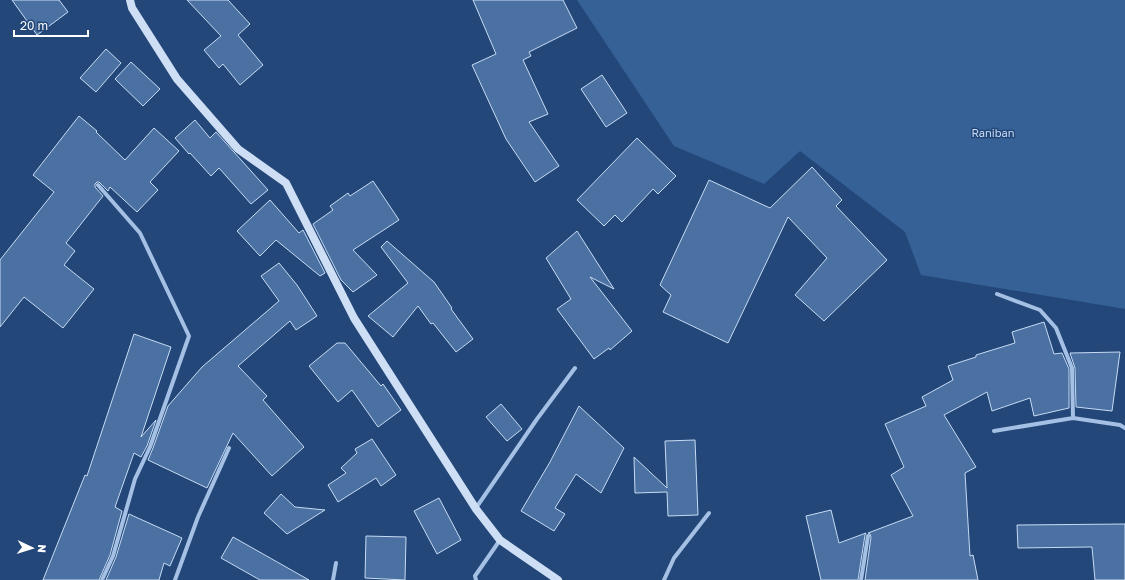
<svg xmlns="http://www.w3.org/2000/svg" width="1125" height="580" font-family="'Golos Text',sans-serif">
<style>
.green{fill:#366197}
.building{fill:#4b71a3;stroke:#c7dbf3}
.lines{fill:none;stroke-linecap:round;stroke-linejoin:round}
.street{stroke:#a4c0e4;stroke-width:4}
.secondary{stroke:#cedef4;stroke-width:8}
.labels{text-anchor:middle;stroke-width:3;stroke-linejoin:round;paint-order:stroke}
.park-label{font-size:11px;fill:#c7dbf3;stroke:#234779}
</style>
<rect width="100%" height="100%" fill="#234779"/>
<path class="green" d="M 577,0 L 1125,0 L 1125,309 L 921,275 L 905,232 L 800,151 L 764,184 L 674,146 Z"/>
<path class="building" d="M 12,0 L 59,0 L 68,12 L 37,35 Z
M 187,0 L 228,0 L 250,24 L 238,35 L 263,65 L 240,85 L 223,64 L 219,68 L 204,50 L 221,36 Z
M 473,0 L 563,0 L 577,28 L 529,52 L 531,56 L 523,60 L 548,114 L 529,122 L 559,166 L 535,182 L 506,139 L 472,65 L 496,54 Z
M 106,49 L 121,63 L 96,92 L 80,78 Z
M 131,62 L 160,89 L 143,106 L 115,79 Z
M 602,75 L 627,113 L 606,127 L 581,89 Z
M 79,116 L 97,131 L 96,132 L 125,160 L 154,128 L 179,151 L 150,182 L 158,190 L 137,212 L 110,187 L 108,191 L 99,182 L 97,182 L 95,184 L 95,187 L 103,196 L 66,243 L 75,251 L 64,265 L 94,289 L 63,328 L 24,297 L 0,327 L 0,260 L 54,192 L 33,175 Z
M 195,120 L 210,138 L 216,132 L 268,190 L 251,204 L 219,168 L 211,176 L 190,153 L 189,154 L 175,138 Z
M 637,138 L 676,176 L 658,194 L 653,189 L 622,222 L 615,215 L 604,226 L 577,200 Z
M 812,167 L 842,200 L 836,206 L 887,260 L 824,321 L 795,295 L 827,258 L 788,217 L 728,343 L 663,312 L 671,295 L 660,285 L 709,180 L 770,208 Z
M 373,181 L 399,220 L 353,250 L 377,275 L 353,292 L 341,280 L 313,224 L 333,210 L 330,206 L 348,193 L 350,196 Z
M 270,200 L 299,233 L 303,230 L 325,273 L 320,276 L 276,240 L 260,256 L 237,231 Z
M 577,231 L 614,289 L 590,277 L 632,331 L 610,350 L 609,348 L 594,359 L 557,309 L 571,299 L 546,258 Z
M 387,241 L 434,282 L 452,308 L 451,309 L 473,339 L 456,352 L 433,323 L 431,324 L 418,306 L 393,337 L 368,316 L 408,283 L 381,247 Z
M 279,263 L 297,285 L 317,316 L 296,330 L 290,321 L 238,366 L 267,396 L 263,400 L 304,447 L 272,476 L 233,433 L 207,488 L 148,460 L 153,448 L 168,406 L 202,367 L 279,301 L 261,276 Z
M 1044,322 L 1054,354 L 1062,353 L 1069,369 L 1069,408 L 1034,416 L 1030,398 L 992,411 L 987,392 L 944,415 L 976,467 L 965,473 L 970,556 L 973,555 L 978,580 L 865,580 L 871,537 L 870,534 L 868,533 L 913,516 L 891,475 L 904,467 L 885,424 L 926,406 L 922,397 L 953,380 L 948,366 L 976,357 L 976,355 L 1015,343 L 1012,332 Z
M 134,334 L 171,347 L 141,437 L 156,420 L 147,446 L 141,457 L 134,453 L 115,507 L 122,511 L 110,555 L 99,580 L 43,580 L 85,475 L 87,476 Z
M 337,343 L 345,343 L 381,386 L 383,384 L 401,410 L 378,427 L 352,390 L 338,402 L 309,366 Z
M 1120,352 L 1112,411 L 1076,407 L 1075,368 L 1070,353 Z
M 501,404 L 522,429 L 507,441 L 486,417 Z
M 579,406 L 624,448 L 601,493 L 576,474 L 555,508 L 565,514 L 554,531 L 521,511 L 550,462 Z
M 372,439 L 396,475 L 381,486 L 376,478 L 338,502 L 328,485 L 346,473 L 341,468 L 357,453 L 355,449 Z
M 695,440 L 698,515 L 668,516 L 667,492 L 635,493 L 634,457 L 667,488 L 665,441 Z
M 281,494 L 295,507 L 325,510 L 287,534 L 264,513 Z
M 439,498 L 461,540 L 437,554 L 414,511 Z
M 831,510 L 839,543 L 866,533 L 865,535 L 858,580 L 821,580 L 806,516 Z
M 129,514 L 182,538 L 170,566 L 164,563 L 159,580 L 106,580 L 116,557 Z
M 1125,524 L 1125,580 L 1095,580 L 1092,547 L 1018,548 L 1017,525 Z
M 366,536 L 406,537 L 405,580 L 365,578 Z
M 233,537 L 309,580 L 260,580 L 221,558 Z"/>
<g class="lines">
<path class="street" d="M 98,185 L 140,233 L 189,336 L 150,447 L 135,479 L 113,556 L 102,580
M 997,294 L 1040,310 L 1056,328 L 1072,368 L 1073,418
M 994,431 L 1073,418 L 1120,425 L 1125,428
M 476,508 L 537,419 L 575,368
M 175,580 L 198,517 L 229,448
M 333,580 L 336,563
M 476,580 L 475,576 L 500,540
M 664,580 L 674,558 L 709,513
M 861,580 L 868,536"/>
<path class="secondary" d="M 130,0 L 132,8 L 177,79 L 238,149 L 286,183 L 354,318 L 476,509 L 500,540 L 558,580"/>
</g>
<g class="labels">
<g class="park-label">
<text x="993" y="137">Raniban</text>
</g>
</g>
<g transform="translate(32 548) rotate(94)" stroke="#234779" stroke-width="3" paint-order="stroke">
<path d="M0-3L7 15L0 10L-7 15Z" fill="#ffffff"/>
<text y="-6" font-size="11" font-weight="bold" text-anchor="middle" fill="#ffffff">N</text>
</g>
<path d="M14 30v6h74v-6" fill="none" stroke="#ffffff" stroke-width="2"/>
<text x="20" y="30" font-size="12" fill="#ffffff" stroke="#234779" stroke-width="3" paint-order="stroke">20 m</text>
</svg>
